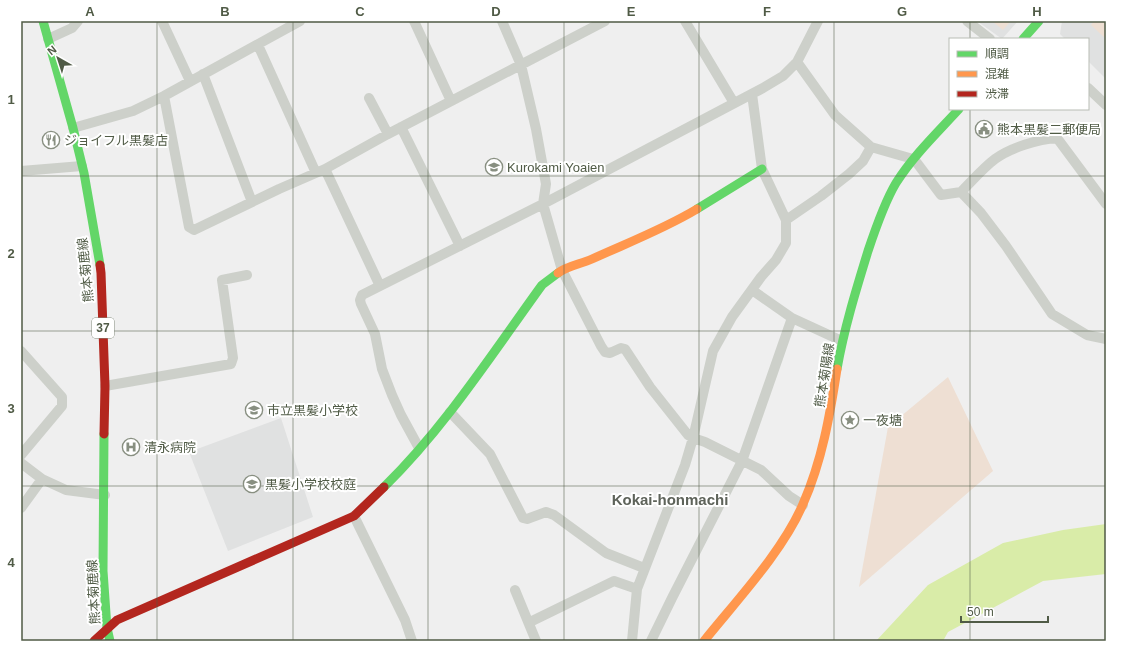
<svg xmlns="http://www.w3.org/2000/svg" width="1127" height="662" font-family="Helvetica,'Noto Sans JP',sans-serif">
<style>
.education{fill:#e0e1e1}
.green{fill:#eedfd3}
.water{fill:#d9eca8}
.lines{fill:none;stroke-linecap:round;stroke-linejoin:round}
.street{stroke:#cdd0ca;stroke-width:10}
.fast{stroke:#63d668;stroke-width:9}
.slow{stroke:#ff974d;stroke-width:9}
.jam{stroke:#b3261e;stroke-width:9}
.grid{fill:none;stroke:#505b46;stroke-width:1;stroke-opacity:0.55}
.labels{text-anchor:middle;stroke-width:4;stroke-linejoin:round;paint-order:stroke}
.shield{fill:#fff;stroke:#848c7e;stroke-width:1}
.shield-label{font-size:12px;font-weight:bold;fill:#505b46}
.poi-label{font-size:13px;fill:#505b46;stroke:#fff;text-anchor:start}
.street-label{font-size:13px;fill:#505b46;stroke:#fff}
.quarter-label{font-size:15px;font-weight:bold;fill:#5e635a;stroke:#fff}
.neatline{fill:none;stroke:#505b46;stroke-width:1.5}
.grid-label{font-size:13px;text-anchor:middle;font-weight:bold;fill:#505b46}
</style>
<rect width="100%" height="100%" fill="#efefef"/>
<path class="education" d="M 977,21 L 1018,21 L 1002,39 Z
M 1062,21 L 1106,21 L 1106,79 L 1088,61 L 1088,39 L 1065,39 L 1060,34 Z
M 281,418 L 313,517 L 228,551 L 189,452 Z"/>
<path class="green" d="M 992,21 L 1011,21 L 1003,30 Z
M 1094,21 L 1106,21 L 1106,24 L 1104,26 L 1106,27 L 1106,39 L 1091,25 Z
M 948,377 L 993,471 L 859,587 L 888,427 Z"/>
<path class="water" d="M 1106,524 L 1106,574 L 1043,581 L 948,632 L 943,641 L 876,641 L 928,585 L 1003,543 L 1063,530 Z"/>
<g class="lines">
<path class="street" d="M 162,21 L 190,81
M 414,21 L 451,101
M 502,21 L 521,65 L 536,129 L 546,184 L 543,204 L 562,270 L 601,346 L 605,352 L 610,353 L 621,348 L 625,349 L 650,387 L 688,435 L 693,438 L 705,442 L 761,470 L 789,496 L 803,505
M 685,21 L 734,103
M 967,21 L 990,39
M 48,39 L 72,28 L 78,21
M 258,45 L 316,173
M 797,62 L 835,115 L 871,147 L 913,159 L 917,163 L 941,195 L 961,192 L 981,213 L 1006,246 L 1052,314 L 1087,335 L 1106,339
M 203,74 L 252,202
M 1088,88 L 1106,105
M 164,96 L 189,227 L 194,230 L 279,189 L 325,169 L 388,134 L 605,21
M 369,98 L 388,134
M 401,127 L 460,246
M 73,128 L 133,111 L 164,96 L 300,21
M 325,169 L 380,286
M 21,171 L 82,166
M 961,192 C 972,181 983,168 995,159 C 1010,148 1038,139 1057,138 L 1106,204
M 786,220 L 821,196 L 849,174 L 863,161 L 871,147
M 752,290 L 792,318 L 842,341
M 21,351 L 62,397 L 62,406 L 21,455
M 105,386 L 231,364 L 233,358 L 222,280 L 247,275
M 450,412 L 490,454 L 523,518 L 527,519 L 546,512 L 554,515 L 606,553 L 644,568
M 419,448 L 401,415 L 392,395 L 382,369 L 375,334 L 361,304 L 360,300 L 362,295 L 543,204 L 763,88 L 783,76 L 797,62 L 818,21
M 21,463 L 42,479 L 66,490 L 105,495
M 21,508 L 42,479
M 354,516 L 405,620 L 412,641
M 515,590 L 536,641
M 530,622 L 614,581 L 637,589
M 632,641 L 637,589 L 685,465 L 693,438 L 713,351 L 732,317 L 761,277 L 776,260 L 786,243 L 786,220 L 762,169 L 752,94
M 651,641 L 672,598 L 742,461 L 792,318"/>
<path class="fast" d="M 43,21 L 73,128 L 84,173 L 100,265
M 1023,39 L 1039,21
M 697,209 L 762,169
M 837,369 C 844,329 856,290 868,251 C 875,230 884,203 896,183 C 913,156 937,133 959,109
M 104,434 L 103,571 L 107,628 L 110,641
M 384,487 C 445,427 492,354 542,285 L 558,273"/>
<path class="slow" d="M 558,273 C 567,266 581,264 592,259 C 627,243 664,229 697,209
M 704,641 C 737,600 783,551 803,504 C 822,461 830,415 837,369"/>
<path class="jam" d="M 100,265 L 101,273 L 105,386 L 104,434
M 94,641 L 117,620 L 354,516 L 384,487"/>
</g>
<path class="grid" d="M 157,21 L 157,641M 293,21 L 293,641M 428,21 L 428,641M 564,21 L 564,641M 699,21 L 699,641M 834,21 L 834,641M 970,21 L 970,39M 970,109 L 970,641M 21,176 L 1106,176M 21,331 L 1106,331M 21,486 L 1106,486"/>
<defs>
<symbol id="civic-ring" viewBox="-11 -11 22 22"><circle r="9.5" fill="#fff" stroke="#888f81" stroke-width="1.5"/><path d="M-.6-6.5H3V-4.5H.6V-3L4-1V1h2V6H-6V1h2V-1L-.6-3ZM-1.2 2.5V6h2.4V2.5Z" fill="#888f81"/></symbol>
<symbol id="restaurant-ring" viewBox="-11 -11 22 22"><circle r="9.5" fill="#fff" stroke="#888f81" stroke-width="1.5"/><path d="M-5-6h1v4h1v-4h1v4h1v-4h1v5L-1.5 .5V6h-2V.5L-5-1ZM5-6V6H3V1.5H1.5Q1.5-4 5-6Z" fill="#888f81"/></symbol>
<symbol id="school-ring" viewBox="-11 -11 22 22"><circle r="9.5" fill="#fff" stroke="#888f81" stroke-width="1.5"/><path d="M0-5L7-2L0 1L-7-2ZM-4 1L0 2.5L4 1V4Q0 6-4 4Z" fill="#888f81"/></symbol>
<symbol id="sight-ring" viewBox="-11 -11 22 22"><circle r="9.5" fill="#fff" stroke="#888f81" stroke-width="1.5"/><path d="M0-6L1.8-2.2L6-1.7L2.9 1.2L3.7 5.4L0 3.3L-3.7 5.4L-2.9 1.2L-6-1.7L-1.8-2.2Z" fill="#888f81"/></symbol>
<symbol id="hospital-ring" viewBox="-11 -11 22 22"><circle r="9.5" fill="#fff" stroke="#888f81" stroke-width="1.5"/><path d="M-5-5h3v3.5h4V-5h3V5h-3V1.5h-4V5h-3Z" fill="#888f81"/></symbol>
</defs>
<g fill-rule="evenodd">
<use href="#civic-ring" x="974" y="119" width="20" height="20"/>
<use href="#restaurant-ring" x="41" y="130" width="20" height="20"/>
<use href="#school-ring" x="484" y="157" width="20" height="20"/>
<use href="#school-ring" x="244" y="400" width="20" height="20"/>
<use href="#sight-ring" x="840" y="410" width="20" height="20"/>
<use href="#hospital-ring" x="121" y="437" width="20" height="20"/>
<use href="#school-ring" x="242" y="474" width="20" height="20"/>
</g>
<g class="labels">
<rect class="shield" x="92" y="318" width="22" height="20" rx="3"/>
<g class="shield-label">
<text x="103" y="332">37</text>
</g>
<g class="poi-label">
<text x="997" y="134">熊本黒髪二郵便局</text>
<text x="64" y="145">ジョイフル黒髪店</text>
<text x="507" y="172">Kurokami Yoaien</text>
<text x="267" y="415">市立黒髪小学校</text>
<text x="863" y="425">一夜塘</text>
<text x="144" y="452">清永病院</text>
<text x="265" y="489">黒髪小学校校庭</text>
</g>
<g class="street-label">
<text transform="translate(85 270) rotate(-96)" y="5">熊本菊鹿線</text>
<text transform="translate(824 375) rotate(-81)" y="5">熊本菊陽線</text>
<text transform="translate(93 592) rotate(-93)" y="5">熊本菊鹿線</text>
</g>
<g class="quarter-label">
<text x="670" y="505">Kokai-honmachi</text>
</g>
</g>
<rect width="1127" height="662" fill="none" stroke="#ffffff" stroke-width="44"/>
<rect x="949" y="38" width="140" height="72" fill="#ffffff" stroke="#b9bdb5"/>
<rect x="957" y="51" width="20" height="6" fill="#63d668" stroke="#b9bdb5"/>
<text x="985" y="58" font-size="12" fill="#505b46">順調</text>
<rect x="957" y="71" width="20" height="6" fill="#ff974d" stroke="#b9bdb5"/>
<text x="985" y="78" font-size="12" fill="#505b46">混雑</text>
<rect x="957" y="91" width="20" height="6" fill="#b3261e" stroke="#b9bdb5"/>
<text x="985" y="98" font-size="12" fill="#505b46">渋滞</text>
<g transform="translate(58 58) rotate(321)" stroke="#ffffff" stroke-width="3" paint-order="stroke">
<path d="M0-3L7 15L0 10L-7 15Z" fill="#505b46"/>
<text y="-6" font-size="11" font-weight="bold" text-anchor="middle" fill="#505b46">N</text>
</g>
<path d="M961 616v6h87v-6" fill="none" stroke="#505b46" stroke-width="2"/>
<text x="967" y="616" font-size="12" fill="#505b46" stroke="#ffffff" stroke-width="3" paint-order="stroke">50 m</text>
<rect x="22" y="22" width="1083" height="618" class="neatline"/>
<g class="grid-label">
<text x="90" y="16">A</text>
<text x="225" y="16">B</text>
<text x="360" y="16">C</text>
<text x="496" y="16">D</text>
<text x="631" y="16">E</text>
<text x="767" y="16">F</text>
<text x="902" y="16">G</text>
<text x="1037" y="16">H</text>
<text x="11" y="104">1</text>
<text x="11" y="258">2</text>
<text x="11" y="413">3</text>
<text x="11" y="567">4</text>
</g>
</svg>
